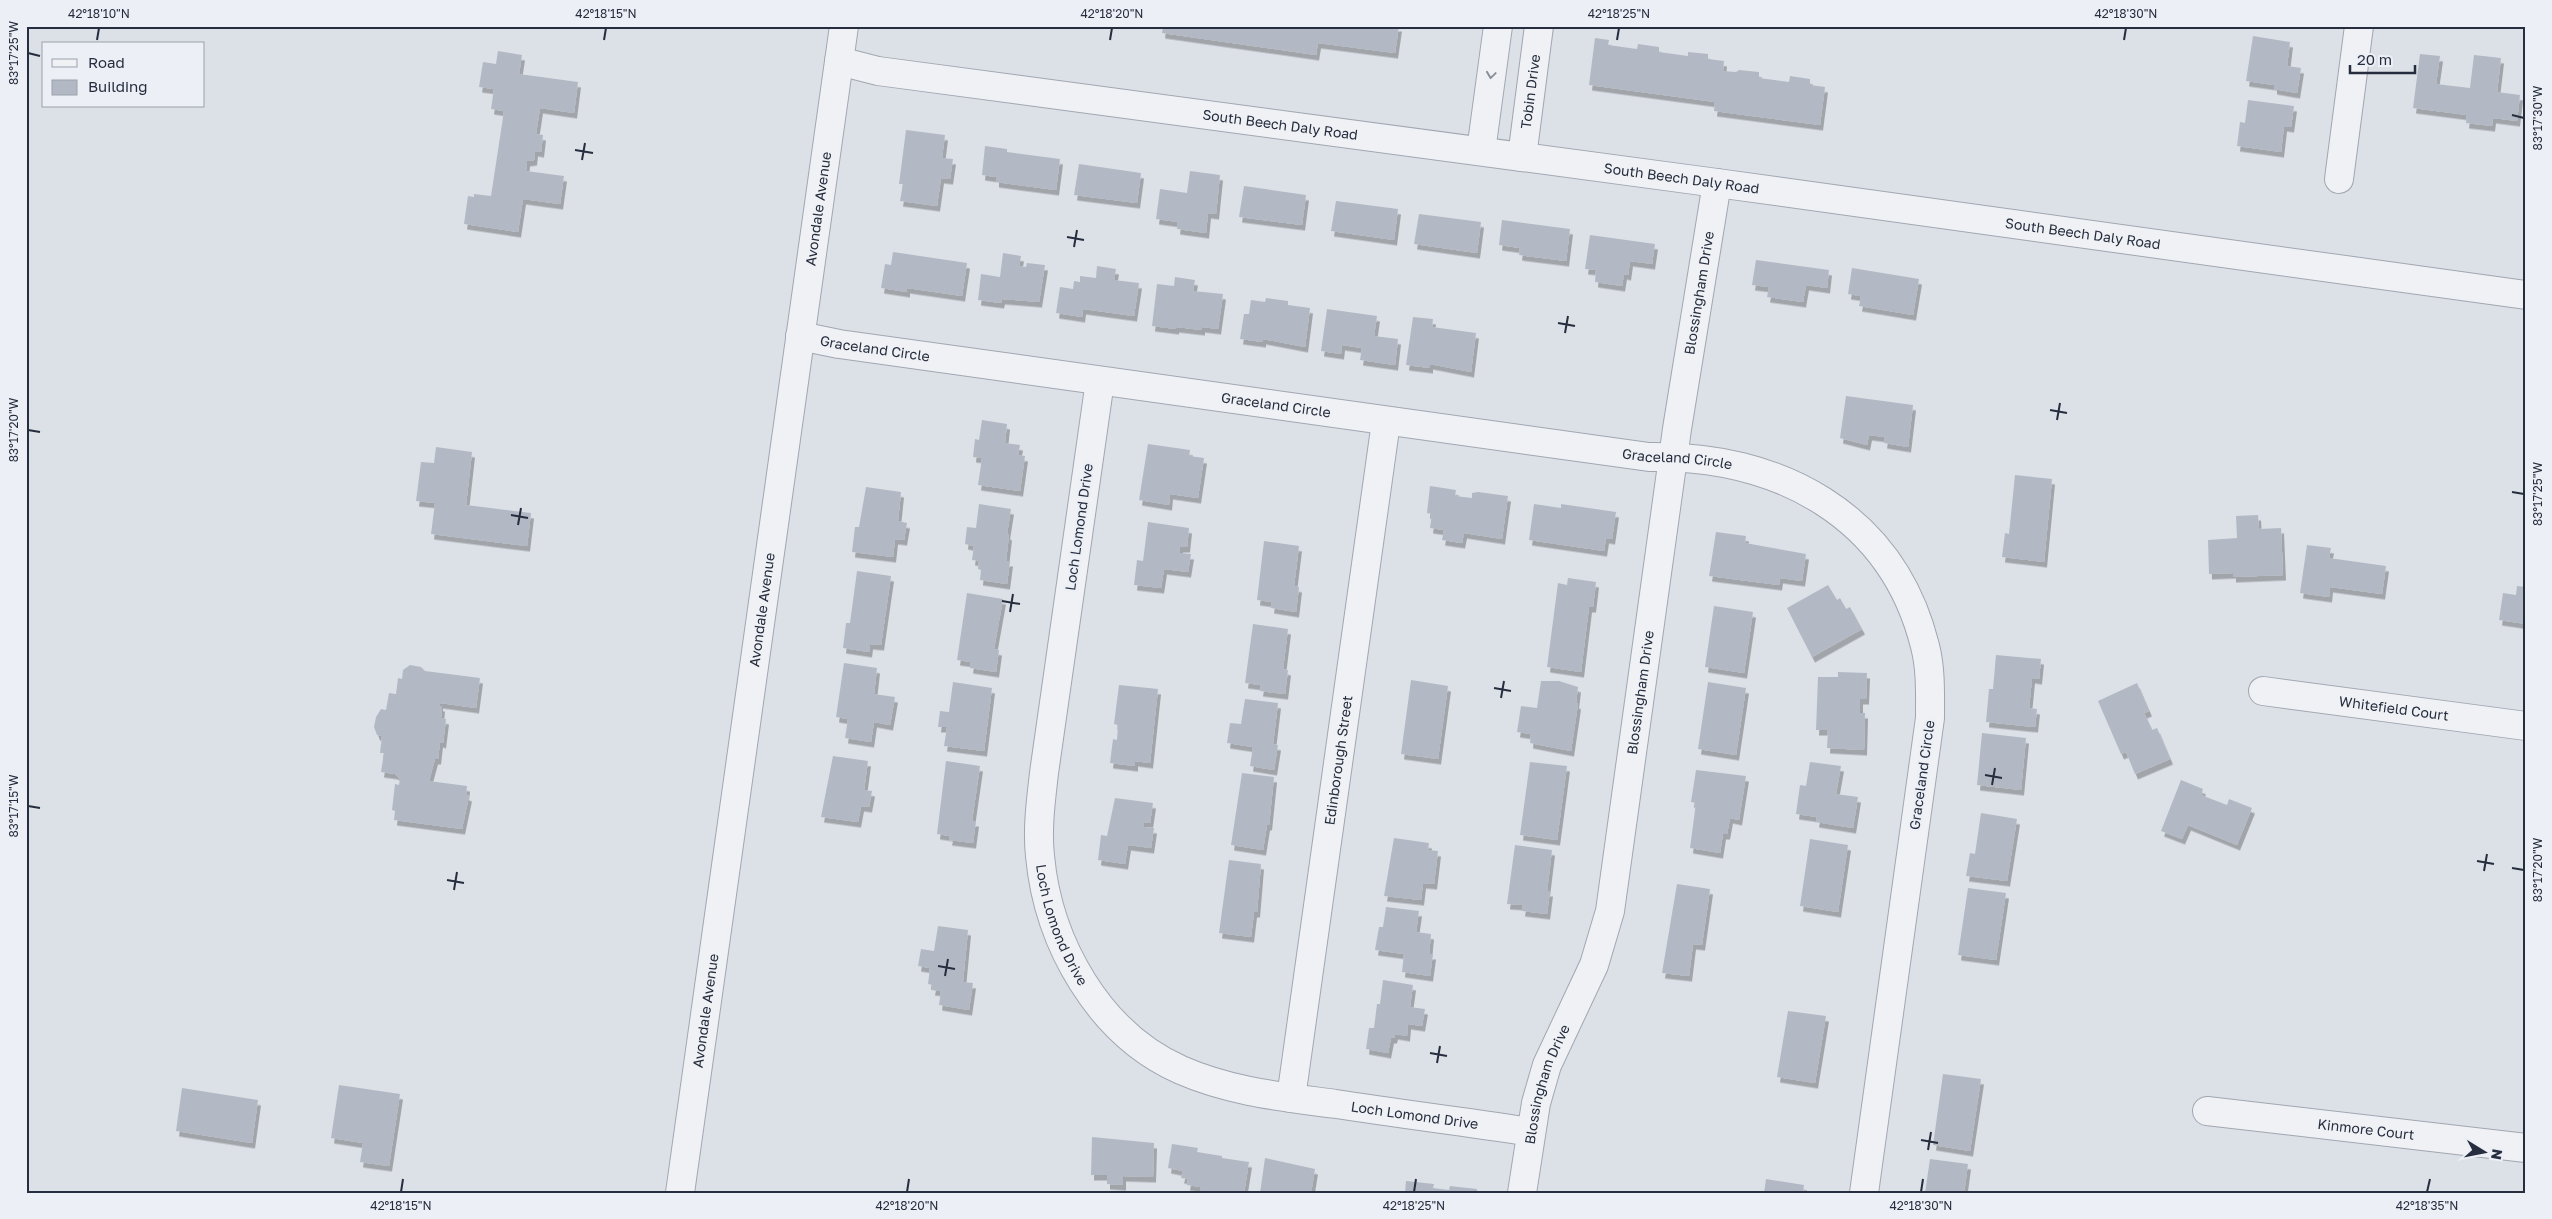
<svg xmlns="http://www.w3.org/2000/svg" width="2552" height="1219" font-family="'Golos Text',sans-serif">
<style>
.building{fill:#b3b9c4;filter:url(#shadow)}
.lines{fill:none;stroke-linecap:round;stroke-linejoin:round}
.minor-casing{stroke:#a1a7b1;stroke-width:30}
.minor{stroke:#eff1f5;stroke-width:28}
.oneway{stroke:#8a8f9a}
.ticks{fill:none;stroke:#252d3e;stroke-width:2}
.labels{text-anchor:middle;stroke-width:4.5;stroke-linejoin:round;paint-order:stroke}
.street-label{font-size:14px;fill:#252d3e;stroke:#eceff5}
.neatline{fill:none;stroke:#252d3e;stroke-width:2}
.ticks-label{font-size:12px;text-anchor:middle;fill:#252d3e}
</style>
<defs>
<filter id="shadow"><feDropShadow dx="3" dy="5.5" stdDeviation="0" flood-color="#0004"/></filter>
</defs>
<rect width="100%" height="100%" fill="#dce0e7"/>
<path class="building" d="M 1163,26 L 1399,26 L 1395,53 L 1318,43 L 1316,55 L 1162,33 Z
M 2253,36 L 2290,42 L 2287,66 L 2301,68 L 2297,93 L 2274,89 L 2274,85 L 2246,81 Z
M 1595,38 L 1609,40 L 1608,45 L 1637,49 L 1638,44 L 1659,47 L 1659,52 L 1688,56 L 1688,52 L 1708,54 L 1708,59 L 1724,61 L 1723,71 L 1736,72 L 1739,70 L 1759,72 L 1759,78 L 1789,82 L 1790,76 L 1810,79 L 1810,85 L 1825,87 L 1820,125 L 1714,111 L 1715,102 L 1589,85 Z
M 498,51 L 522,55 L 519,74 L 578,82 L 574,113 L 540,108 L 536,134 L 543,135 L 541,152 L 535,151 L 534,160 L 527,161 L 526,171 L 564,176 L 560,204 L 523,199 L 518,232 L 464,224 L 468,196 L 474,197 L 474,194 L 491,196 L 504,111 L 491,109 L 494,89 L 479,87 L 483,62 L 496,64 Z
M 2420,54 L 2440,56 L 2436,84 L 2470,88 L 2474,55 L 2501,58 L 2497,92 L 2520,95 L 2517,121 L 2493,118 L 2492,126 L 2466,123 L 2467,115 L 2413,108 Z
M 2248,100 L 2294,106 L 2291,127 L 2284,126 L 2281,152 L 2237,146 L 2240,122 L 2245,123 Z
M 906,130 L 945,135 L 942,158 L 953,159 L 950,179 L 941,178 L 937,206 L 900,201 L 903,184 L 899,184 Z
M 985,146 L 1007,149 L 1007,152 L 1060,159 L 1056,190 L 996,182 L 996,177 L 982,175 Z
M 1079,164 L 1141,173 L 1137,203 L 1074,195 Z
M 1190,171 L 1220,175 L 1216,214 L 1208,213 L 1206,233 L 1177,229 L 1178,222 L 1156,219 L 1160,189 L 1187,193 Z
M 1244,186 L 1306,195 L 1302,225 L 1239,217 Z
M 1336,201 L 1398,209 L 1394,240 L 1331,231 Z
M 1419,214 L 1481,222 L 1477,253 L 1414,244 Z
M 1502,220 L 1570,229 L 1566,261 L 1519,255 L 1520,248 L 1499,245 Z
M 1590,235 L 1655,244 L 1652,264 L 1630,261 L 1628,275 L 1624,274 L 1622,286 L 1595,282 L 1596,270 L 1585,269 Z
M 893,252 L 967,263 L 962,296 L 907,288 L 907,292 L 881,288 L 885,264 L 891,265 Z
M 1003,253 L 1021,256 L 1019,266 L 1026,267 L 1027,263 L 1045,265 L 1039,302 L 1002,299 L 1001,303 L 978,300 L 981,274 L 1000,277 Z
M 1756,260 L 1829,270 L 1827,288 L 1806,285 L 1803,302 L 1767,297 L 1769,287 L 1752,285 Z
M 1097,266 L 1116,269 L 1114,280 L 1139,283 L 1134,316 L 1083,309 L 1082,317 L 1056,313 L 1060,287 L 1073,289 L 1074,281 L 1080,282 L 1080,276 L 1096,278 Z
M 1852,268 L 1919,279 L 1913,315 L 1859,306 L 1861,296 L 1848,294 Z
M 1175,277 L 1195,280 L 1193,291 L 1223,294 L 1218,329 L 1202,327 L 1202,330 L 1176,327 L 1176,329 L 1152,326 L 1157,284 L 1174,286 Z
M 1266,298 L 1288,301 L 1288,305 L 1310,308 L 1305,347 L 1263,339 L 1263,342 L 1240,339 L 1244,314 L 1249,314 L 1251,300 L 1265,302 Z
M 1327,309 L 1377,316 L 1374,336 L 1398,339 L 1395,365 L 1360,360 L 1362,348 L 1342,345 L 1341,354 L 1321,351 Z
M 1413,317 L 1433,319 L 1432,327 L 1476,333 L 1471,372 L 1430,364 L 1430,368 L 1406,365 Z
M 1846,396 L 1913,405 L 1908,447 L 1884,443 L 1885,437 L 1869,435 L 1867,445 L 1840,438 Z
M 982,420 L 1007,424 L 1005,443 L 1020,445 L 1018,455 L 1025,456 L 1020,491 L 978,485 L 982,458 L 973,457 L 975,439 L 979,440 Z
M 1148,444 L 1190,450 L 1189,456 L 1204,458 L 1198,498 L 1170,494 L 1169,505 L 1139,500 Z
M 436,447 L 472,452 L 466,505 L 531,513 L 527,546 L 431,534 L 435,503 L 416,501 L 421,462 L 434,463 Z
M 2015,475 L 2052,479 L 2044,562 L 2002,557 L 2005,533 L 2009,534 Z
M 1430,486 L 1456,490 L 1455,496 L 1472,498 L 1472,493 L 1478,492 L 1508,496 L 1502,539 L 1464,533 L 1462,543 L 1442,540 L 1444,530 L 1430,528 L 1432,514 L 1427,513 Z
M 866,487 L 901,492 L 898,521 L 907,523 L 904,540 L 895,539 L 893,557 L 852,552 L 855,527 L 859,527 Z
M 979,504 L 1011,509 L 1007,534 L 1009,535 L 1006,561 L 1010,561 L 1007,584 L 980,580 L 981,570 L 978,569 L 979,561 L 972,560 L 974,546 L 965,544 L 967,527 L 976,528 Z
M 1534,504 L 1561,508 L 1561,504 L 1616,512 L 1612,539 L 1606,538 L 1604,551 L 1529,540 Z
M 2258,515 L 2259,529 L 2281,528 L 2283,575 L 2233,577 L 2233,573 L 2209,574 L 2208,540 L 2237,538 L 2236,516 Z
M 1148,522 L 1189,528 L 1187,547 L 1180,547 L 1180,553 L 1191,554 L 1188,572 L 1164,569 L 1161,588 L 1134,585 L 1137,560 L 1143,561 Z
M 1716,532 L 1746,536 L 1745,543 L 1806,554 L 1802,581 L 1780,578 L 1779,585 L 1709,576 Z
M 1264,541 L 1299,546 L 1294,586 L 1299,587 L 1296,612 L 1271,608 L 1272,602 L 1257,600 Z
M 2307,545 L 2331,548 L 2329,558 L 2386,566 L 2382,594 L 2330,587 L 2329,597 L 2300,593 Z
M 857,571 L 891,576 L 881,645 L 870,644 L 869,652 L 843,648 L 846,623 L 850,623 Z
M 1568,578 L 1596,582 L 1593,607 L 1589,607 L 1581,672 L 1547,667 L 1558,583 L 1567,585 Z
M 1828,585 L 1837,600 L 1840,598 L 1846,609 L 1850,607 L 1862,629 L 1812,657 L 1787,608 Z
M 2517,586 L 2526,587 L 2526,624 L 2499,620 L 2503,593 L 2516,595 Z
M 967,593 L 1003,599 L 994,649 L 999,650 L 996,672 L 970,668 L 971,662 L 957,660 Z
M 1714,606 L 1753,612 L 1744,673 L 1705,667 Z
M 1253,624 L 1288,629 L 1283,669 L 1288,670 L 1285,694 L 1260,691 L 1261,685 L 1245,683 Z
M 1996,655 L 2041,659 L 2039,679 L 2032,678 L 2029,708 L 2037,709 L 2035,727 L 1986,722 L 1989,689 L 1993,689 Z
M 844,663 L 877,668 L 874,694 L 895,697 L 890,725 L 874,722 L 871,742 L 845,738 L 848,719 L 836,717 Z
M 410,665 L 421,667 L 425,671 L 480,678 L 476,708 L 440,703 L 440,706 L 442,706 L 441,718 L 446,719 L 443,743 L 440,742 L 438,759 L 435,759 L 429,781 L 467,786 L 466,795 L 469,796 L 462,829 L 394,820 L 395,811 L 392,810 L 395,784 L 399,785 L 400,779 L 395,774 L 381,772 L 384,753 L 380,753 L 382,736 L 377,735 L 374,727 L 376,717 L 381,709 L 386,710 L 389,693 L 396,694 L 398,678 L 402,679 L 403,670 Z
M 1838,672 L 1867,673 L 1866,699 L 1860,699 L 1860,713 L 1865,713 L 1864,750 L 1827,748 L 1828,730 L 1816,730 L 1818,677 L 1838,677 Z
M 1411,680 L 1448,686 L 1438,759 L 1401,754 Z
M 1541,681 L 1559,681 L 1578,687 L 1576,703 L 1578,704 L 1571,751 L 1530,743 L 1531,734 L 1517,732 L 1521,706 L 1537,708 Z
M 953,682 L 992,688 L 984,751 L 944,746 L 947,727 L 938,727 L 940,711 L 949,712 Z
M 1708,682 L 1746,688 L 1736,755 L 1698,749 Z
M 2137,683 L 2149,711 L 2144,713 L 2152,730 L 2157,728 L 2170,759 L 2135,774 L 2126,752 L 2121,754 L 2098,701 Z
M 1119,685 L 1158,689 L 1150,763 L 1135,761 L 1135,766 L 1110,763 L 1113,739 L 1117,740 L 1118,725 L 1114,724 Z
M 1245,699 L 1278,703 L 1273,744 L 1278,745 L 1274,770 L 1250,766 L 1253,747 L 1227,743 L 1230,723 L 1241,724 Z
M 1982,733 L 2026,738 L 2021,790 L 1977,785 Z
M 833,756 L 868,761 L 864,790 L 872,791 L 869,807 L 861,806 L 858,822 L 821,817 Z
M 946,761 L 980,766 L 972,821 L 976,821 L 973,843 L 949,840 L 950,836 L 937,834 Z
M 1530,762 L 1567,766 L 1557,840 L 1520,835 Z
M 1810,762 L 1841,766 L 1836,794 L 1858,797 L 1853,828 L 1816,822 L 1817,817 L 1796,814 L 1800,785 L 1806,786 Z
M 1696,770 L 1746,776 L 1739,820 L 1730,818 L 1727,834 L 1723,834 L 1720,853 L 1690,848 L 1696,803 L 1691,802 Z
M 1242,773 L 1274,777 L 1269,825 L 1267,825 L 1263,850 L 1231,845 Z
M 2181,780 L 2203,789 L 2201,795 L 2227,805 L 2229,799 L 2252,808 L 2237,845 L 2188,825 L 2182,839 L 2161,831 Z
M 1115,798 L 1153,803 L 1150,823 L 1144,822 L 1144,827 L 1154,828 L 1151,848 L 1128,845 L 1125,864 L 1098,860 L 1101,835 L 1107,836 Z
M 1981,813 L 2017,819 L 2007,881 L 1966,876 L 1970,853 L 1975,854 Z
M 1394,838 L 1429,843 L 1428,850 L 1438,851 L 1434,884 L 1423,883 L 1421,900 L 1384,896 Z
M 1810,839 L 1848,845 L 1838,912 L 1800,906 Z
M 1515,845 L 1552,850 L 1547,891 L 1550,891 L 1547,914 L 1522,911 L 1523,905 L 1507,904 Z
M 1229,860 L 1261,864 L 1257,912 L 1254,912 L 1251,937 L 1219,933 Z
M 1677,884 L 1710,889 L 1702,945 L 1693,944 L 1689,976 L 1662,973 Z
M 1968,888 L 2006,893 L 1996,960 L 1958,955 Z
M 1386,907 L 1419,911 L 1416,932 L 1431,934 L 1429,954 L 1433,954 L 1430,976 L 1402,972 L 1404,954 L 1375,950 L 1379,927 L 1383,927 Z
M 938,926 L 968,930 L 963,982 L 973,983 L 969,1010 L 939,1005 L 941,991 L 932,990 L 933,985 L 928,984 L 930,968 L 918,966 L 921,949 L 934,951 Z
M 1383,980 L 1413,985 L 1410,1007 L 1425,1009 L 1422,1026 L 1408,1024 L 1407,1036 L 1395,1034 L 1394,1038 L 1391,1038 L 1388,1053 L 1366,1049 L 1369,1028 L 1374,1028 L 1377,1004 L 1380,1004 Z
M 1788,1011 L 1826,1016 L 1815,1083 L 1777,1077 Z
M 1943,1074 L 1981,1079 L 1970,1151 L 1933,1145 Z
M 339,1085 L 400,1094 L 389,1166 L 360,1162 L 363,1143 L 331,1138 Z
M 182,1088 L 258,1100 L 252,1143 L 176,1131 Z
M 1092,1137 L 1154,1143 L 1153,1177 L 1123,1176 L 1123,1185 L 1107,1184 L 1107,1175 L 1091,1175 Z
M 1172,1144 L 1198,1148 L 1197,1152 L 1222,1156 L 1222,1158 L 1249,1162 L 1244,1193 L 1219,1190 L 1218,1193 L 1200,1193 L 1201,1187 L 1187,1185 L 1188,1179 L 1181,1178 L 1183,1171 L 1168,1168 Z
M 1265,1158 L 1315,1169 L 1311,1193 L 1260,1193 Z
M 1930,1159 L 1968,1164 L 1964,1193 L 1925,1193 Z
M 1766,1179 L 1804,1185 L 1803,1193 L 1764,1193 Z
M 1406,1181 L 1434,1184 L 1433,1188 L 1449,1190 L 1450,1186 L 1477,1189 L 1477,1193 L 1405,1193 Z"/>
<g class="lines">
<defs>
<g id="minor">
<path id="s1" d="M 839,61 L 878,71 L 1717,183 L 2526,295"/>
<path d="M 1481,151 L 1498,26"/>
<path id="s2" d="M 1522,157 L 1539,26"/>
<path d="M 2339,179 L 2359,26"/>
<path id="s3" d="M 800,336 L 839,344 L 1649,457 C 1778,455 1892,514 1925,646 C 1931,669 1930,694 1930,718 L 1864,1193"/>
<path id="s4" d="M 1100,381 L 1044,773 C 1041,800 1037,828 1040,856 C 1048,943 1099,1034 1181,1070 C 1231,1092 1284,1097 1336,1104 C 1401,1114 1466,1122 1531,1132"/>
<path id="s5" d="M 2263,691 L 2526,726"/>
<path id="s6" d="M 1291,1098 L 1386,422"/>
<path id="s7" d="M 2207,1111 L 2526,1148"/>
<path id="s8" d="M 680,1193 L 844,26"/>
<path id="s9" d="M 1522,1193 L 1536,1103 L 1547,1065 L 1594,965 L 1610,911 L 1677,429 L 1717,183"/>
</g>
</defs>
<use href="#minor" class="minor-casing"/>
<use href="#minor" class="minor"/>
</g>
<defs><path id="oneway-chevron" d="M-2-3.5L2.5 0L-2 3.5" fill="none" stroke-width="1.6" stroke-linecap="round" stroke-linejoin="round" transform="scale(1.25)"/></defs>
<use class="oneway" href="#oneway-chevron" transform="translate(1491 75) rotate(98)"/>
<path class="ticks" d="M 97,40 L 99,28M 604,40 L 606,28M 1110,40 L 1112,28M 1617,40 L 1619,28M 2124,40 L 2126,28M 28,53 L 40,56M 2512,115 L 2524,118M 575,150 L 593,153M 582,160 L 585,143M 1067,237 L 1084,240M 1074,247 L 1077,230M 1558,323 L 1575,326M 1565,333 L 1568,316M 2050,410 L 2067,413M 2057,420 L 2060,403M 28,430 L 40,432M 2512,492 L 2524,494M 511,515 L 528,518M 518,525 L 521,508M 1002,601 L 1020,604M 1010,612 L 1013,594M 1494,688 L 1511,691M 1501,698 L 1504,681M 1985,775 L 2002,778M 1992,785 L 1995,768M 28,806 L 40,808M 2477,861 L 2494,864M 2512,868 L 2524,870M 2484,871 L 2487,854M 447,880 L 464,883M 454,890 L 457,872M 938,966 L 955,969M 945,976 L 948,959M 1430,1053 L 1447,1056M 1437,1063 L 1440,1046M 1921,1140 L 1938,1143M 1928,1150 L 1931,1132M 401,1192 L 403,1179M 907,1192 L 909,1179M 1414,1192 L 1416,1179M 1921,1192 L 1923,1179M 2427,1192 L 2430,1179"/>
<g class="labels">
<g class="street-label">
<text dy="5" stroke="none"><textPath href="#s2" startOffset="66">Tobin Drive</textPath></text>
<text dy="5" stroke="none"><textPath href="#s1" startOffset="446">South Beech Daly Road</textPath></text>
<text dy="5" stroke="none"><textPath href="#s1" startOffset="851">South Beech Daly Road</textPath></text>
<text dy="5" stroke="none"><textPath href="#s8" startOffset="994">Avondale Avenue</textPath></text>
<text dy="5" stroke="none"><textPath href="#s1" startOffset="1256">South Beech Daly Road</textPath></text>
<text dy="5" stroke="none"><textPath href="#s9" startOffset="922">Blossingham Drive</textPath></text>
<text dy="5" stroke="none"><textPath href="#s3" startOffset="76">Graceland Circle</textPath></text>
<text dy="5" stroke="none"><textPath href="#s3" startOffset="481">Graceland Circle</textPath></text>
<text dy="5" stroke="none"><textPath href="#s3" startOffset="886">Graceland Circle</textPath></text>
<text transform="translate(1079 527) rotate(-82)" y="5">Loch Lomond Drive</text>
<text dy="5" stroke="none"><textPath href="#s8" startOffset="589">Avondale Avenue</textPath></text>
<text dy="5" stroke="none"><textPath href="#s9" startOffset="518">Blossingham Drive</textPath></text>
<text dy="5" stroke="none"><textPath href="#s5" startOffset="132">Whitefield Court</textPath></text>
<text dy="5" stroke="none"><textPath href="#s6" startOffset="341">Edinborough Street</textPath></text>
<text transform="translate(1922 775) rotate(-82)" y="5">Graceland Circle</text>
<text dy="5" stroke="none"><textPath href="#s4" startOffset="552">Loch Lomond Drive</textPath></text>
<text dy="5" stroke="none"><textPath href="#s8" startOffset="184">Avondale Avenue</textPath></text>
<text dy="5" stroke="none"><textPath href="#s9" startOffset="112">Blossingham Drive</textPath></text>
<text dy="5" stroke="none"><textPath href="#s4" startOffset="986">Loch Lomond Drive</textPath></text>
<text dy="5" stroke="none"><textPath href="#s7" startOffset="160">Kinmore Court</textPath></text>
</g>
</g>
<rect width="2552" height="1219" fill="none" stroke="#eceff5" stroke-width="55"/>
<rect x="42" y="42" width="162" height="65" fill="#eceff5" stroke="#9ca1ac"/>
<rect x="52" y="59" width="25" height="8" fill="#eff1f5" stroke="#9ca1ac"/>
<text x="88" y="68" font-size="15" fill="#252d3e">Road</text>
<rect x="52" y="80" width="25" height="15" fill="#b3b9c4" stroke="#9ca1ac"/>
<text x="88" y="92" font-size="15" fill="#252d3e">Building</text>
<g transform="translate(2484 1152) rotate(100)" stroke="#eceff5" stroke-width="4" paint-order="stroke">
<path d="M0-4L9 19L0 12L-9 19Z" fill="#252d3e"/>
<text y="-8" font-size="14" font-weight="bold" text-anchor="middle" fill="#252d3e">N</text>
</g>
<path d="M2350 65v8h65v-8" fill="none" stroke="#252d3e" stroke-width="2.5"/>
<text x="2357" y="65" font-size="15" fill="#252d3e" stroke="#eceff5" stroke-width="4" paint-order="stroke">20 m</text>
<rect x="28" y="28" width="2496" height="1164" class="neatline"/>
<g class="ticks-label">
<text x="99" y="18">42°18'10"N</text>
<text x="606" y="18">42°18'15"N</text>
<text x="1112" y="18">42°18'20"N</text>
<text x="1619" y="18">42°18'25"N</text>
<text x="2126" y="18">42°18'30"N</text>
<text transform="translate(14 53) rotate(-90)" y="4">83°17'25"W</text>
<text transform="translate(2538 118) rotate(-90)" y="4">83°17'30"W</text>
<text transform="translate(14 430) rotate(-90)" y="4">83°17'20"W</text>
<text transform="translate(2538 494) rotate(-90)" y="4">83°17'25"W</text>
<text transform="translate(14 806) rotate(-90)" y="4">83°17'15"W</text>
<text transform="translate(2538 870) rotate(-90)" y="4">83°17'20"W</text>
<text x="401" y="1210">42°18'15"N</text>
<text x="907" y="1210">42°18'20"N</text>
<text x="1414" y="1210">42°18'25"N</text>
<text x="1921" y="1210">42°18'30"N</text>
<text x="2427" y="1210">42°18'35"N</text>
</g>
</svg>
